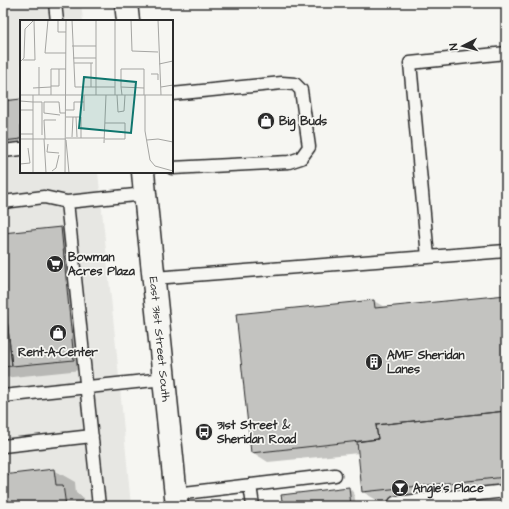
<svg xmlns="http://www.w3.org/2000/svg" width="509" height="509" font-family="'Architects Daughter',sans-serif">
<style>
.built{fill:#e7e7e3}
.shadow{fill:#0003}
.building{fill:#c3c3c0;stroke:#2b2b2b}
.lines{fill:none;stroke-linecap:round;stroke-linejoin:round}
.lane-casing{stroke:#2b2b2b;stroke-width:15}
.secondary-casing{stroke:#2b2b2b;stroke-width:25}
.lane{stroke:#f6f6f2;stroke-width:12}
.secondary{stroke:#f6f6f2;stroke-width:22}
.labels{text-anchor:middle;stroke-width:3.5;stroke-linejoin:round;paint-order:stroke}
.poi-label{font-size:12px;font-weight:bold;fill:#2b2b2b;stroke:#f6f6f2;text-anchor:start}
.street-label{font-size:12px;fill:#2b2b2b;stroke:#f6f6f2}
.inset-road{fill:none;stroke:#a5a5a2;stroke-width:1}
.view{fill:#0f766e;fill-opacity:0.15;stroke:#0f766e;stroke-width:2}
.inset-edge{fill:none;stroke:#2b2b2b;stroke-width:2}
</style>
<rect width="100%" height="100%" fill="#f6f6f2"/>
<filter id="ink" filterUnits="userSpaceOnUse"><feTurbulence type="fractalNoise" baseFrequency=".025" numOctaves="2"/><feDisplacementMap in="SourceGraphic" scale="8" xChannelSelector="R" yChannelSelector="G"/><feConvolveMatrix kernelMatrix="1 2 1 2 8 2 1 2 1" color-interpolation-filters="sRGB"/></filter>
<g filter="url(#ink)">
<path class="built" d="M 3,3 L 81,3 L 83,21 L 21,21 L 21,172 L 98,172 L 117,356 L 131,506 L 3,506 Z"/>
<path class="shadow" d="M 21,100 L 21,150 L 3,155 L 3,101 L 5,102 Z
M 61,228 L 78,238 L 91,369 L 3,378 L 3,291 L 7,291 L 3,248 L 3,234 Z
M 506,296 L 506,488 L 380,502 L 363,492 L 359,453 L 268,462 L 252,452 L 374,301 L 386,308 Z
M 54,470 L 75,482 L 76,493 L 84,498 L 85,506 L 3,506 L 3,476 Z
M 348,488 L 354,492 L 356,506 L 284,506 Z"/>
<path class="building" d="M 21,99 L 21,139 L 3,141 L 3,101 Z
M 61,227 L 74,360 L 12,366 L 4,290 L 6,290 L 3,258 L 3,233 Z
M 3,290 L 4,290 L 12,366 L 3,367 Z
M 506,295 L 506,411 L 376,425 L 378,439 L 251,453 L 236,314 L 374,300 L 375,308 Z
M 506,411 L 506,477 L 362,492 L 357,442 L 378,439 L 376,425 Z
M 54,469 L 56,485 L 63,485 L 66,506 L 3,506 L 3,475 Z
M 349,487 L 351,506 L 283,506 L 281,495 Z"/>
<g class="lines">
<defs>
<path id="lane" d="M 55,3 L 57,21
M 172,94 L 282,83 L 295,84 L 301,90 L 309,147 L 301,158 L 289,162 L 172,168
M 3,151 L 21,149
M 3,202 L 44,197 L 67,202 L 145,194
M 67,202 L 99,506
M 428,257 L 410,63 L 506,53
M 154,278 L 506,251
M 3,396 L 164,379
M 3,446 L 92,436
M 250,485 L 253,506
M 176,494 L 335,475
M 395,506 L 395,503 L 506,491"/>
<g id="secondary">
<path d="M 126,3 L 128,21"/>
<path id="s1" d="M 143,172 L 145,194 L 177,506"/>
</g>
</defs>
<use href="#lane" class="lane-casing"/>
<use href="#secondary" class="secondary-casing"/>
<use href="#lane" class="lane"/>
<use href="#secondary" class="secondary"/>
</g>
</g>
<defs>
<symbol id="shop-disc" viewBox="-11 -11 22 22"><circle r="9.5" fill="#2b2b2b" stroke="#f6f6f2"/><path d="M-5-2.5h2.3a2.7 3.5 0 0 1 5.4 0H5L5.5 6h-11ZM-1.5-2.5h3a1.5 2.3 0 0 0-3 0Z" fill="#fff"/></symbol>
<symbol id="supermarket-disc" viewBox="-11 -11 22 22"><circle r="9.5" fill="#2b2b2b" stroke="#f6f6f2"/><path d="M-6-5.5h2.5l.6 2H6L4.5 2H-2.5L-4.4-4H-6ZM-1.5 3.2a1.3 1.3 0 1 0 .1 0ZM3 3.2a1.3 1.3 0 1 0 .1 0Z" fill="#fff"/></symbol>
<symbol id="building-disc" viewBox="-11 -11 22 22"><circle r="9.5" fill="#2b2b2b" stroke="#f6f6f2"/><path d="M-4-6H4V6H1V3H-1V6H-4ZM-2.5-4.3h1.7v1.8h-1.7ZM.8-4.3h1.7v1.8H.8ZM-2.5-1h1.7V.8h-1.7ZM.8-1h1.7V.8H.8Z" fill="#fff"/></symbol>
<symbol id="bus-disc" viewBox="-11 -11 22 22"><circle r="9.5" fill="#2b2b2b" stroke="#f6f6f2"/><path d="M-5-6H5V4H4V6H2V4H-2V6H-4V4H-5ZM-3.5-4V0h7V-4ZM-3.5 1.2v1.5H-2V1.2ZM2 1.2v1.5H3.5V1.2Z" fill="#fff"/></symbol>
<symbol id="bar-disc" viewBox="-11 -11 22 22"><circle r="9.5" fill="#2b2b2b" stroke="#f6f6f2"/><path d="M-6-5H6L.8 .8V4.5H3.5V6h-7V4.5H-.8V.8Z" fill="#fff"/></symbol>
</defs>
<g fill-rule="evenodd">
<use href="#shop-disc" x="256" y="111" width="20" height="20"/>
<use href="#supermarket-disc" x="45" y="254" width="20" height="20"/>
<use href="#shop-disc" x="48" y="323" width="20" height="20"/>
<use href="#building-disc" x="364" y="352" width="20" height="20"/>
<use href="#bus-disc" x="194" y="422" width="20" height="20"/>
<use href="#bar-disc" x="390" y="478" width="20" height="20"/>
</g>
<g class="labels">
<g class="poi-label">
<text x="279" y="125">Big Buds</text>
<text x="68" y="261">Bowman<tspan x="68" dy="14">Acres Plaza</tspan></text>
<text x="58" y="356" text-anchor="middle">Rent-A-Center</text>
<text x="387" y="359">AMF Sheridan<tspan x="387" dy="14">Lanes</tspan></text>
<text x="217" y="429">31st Street &amp;<tspan x="217" dy="14">Sheridan Road</tspan></text>
<text x="413" y="492">Angie's Place</text>
</g>
<g class="street-label">
<text dy="4" stroke="none"><textPath href="#s1" startOffset="168">East 31st Street South</textPath></text>
</g>
</g>
<g transform="translate(20 20)">
<rect width="153" height="153" fill="#f6f6f2"/>
<path class="inset-road" d="M 28,0 L 25,33 L 46,33M 38,0 L 38,12 L 46,12M 52,0 L 55,67 L 95,67M 111,0 L 112,31 L 138,32M 138,0 L 141,75M 52,26 L 76,26M 53,38 L 76,38M 3,40 L 15,40 L 14,0M 0,42 L 4,38 L 5,9 L 14,0M 54,43 L 73,43M 71,43 L 71,67M 139,44 L 153,41M 131,54 L 138,54 L 138,60M 31,66 L 39,66 L 39,49M 101,67 L 101,49 L 124,49 L 124,68M 141,67 L 153,65M 13,68 L 31,67M 0,75 L 153,75M 19,75 L 19,47M 31,75 L 31,49 L 46,49M 64,75 L 64,91M 76,75 L 76,0M 95,75 L 95,0M 97,75 L 98,92 L 104,91 L 105,75M 102,75 L 101,67 L 124,68 L 124,75M 125,75 L 125,111 L 130,140 L 135,146 L 153,151M 0,81 L 13,82 L 13,75M 0,90 L 13,90M 46,90 L 54,90 L 54,82 L 64,82M 40,95 L 24,93 L 24,82 L 39,82 L 40,93 L 46,93M 46,97 L 61,97 L 61,118M 56,97 L 57,117M 0,114 L 13,114 L 13,153M 13,114 L 13,82 L 22,82 L 22,115M 52,117 L 53,97M 46,118 L 85,118M 0,119 L 46,119M 24,119 L 26,153M 25,119 L 24,100 L 36,100M 85,119 L 105,119 L 105,103 L 85,103M 46,120 L 49,153M 127,120 L 138,119 L 153,122M 84,123 L 86,75M 28,124 L 27,132 L 39,133M 0,144 L 10,143 L 8,128M 32,151 L 36,148 L 39,135M 45,153 L 46,0"/>
<path class="view" d="M 64,57 L 116,62 L 111,113 L 59,108 Z"/>
<rect width="153" height="153" class="inset-edge"/>
</g>
<rect width="509" height="509" fill="none" stroke="#f6f6f2" stroke-width="16"/>
<rect x="8" y="8" width="493" height="493" fill="none" stroke="#2b2b2b" stroke-width="1.5" filter="url(#ink)"/>
<g transform="translate(463 46) rotate(264)" stroke="#f6f6f2" stroke-width="3" paint-order="stroke">
<path d="M0-3L7 15L0 10L-7 15Z" fill="#2b2b2b"/>
<text y="-6" font-size="11" font-weight="bold" text-anchor="middle" fill="#2b2b2b">N</text>
</g>
</svg>
